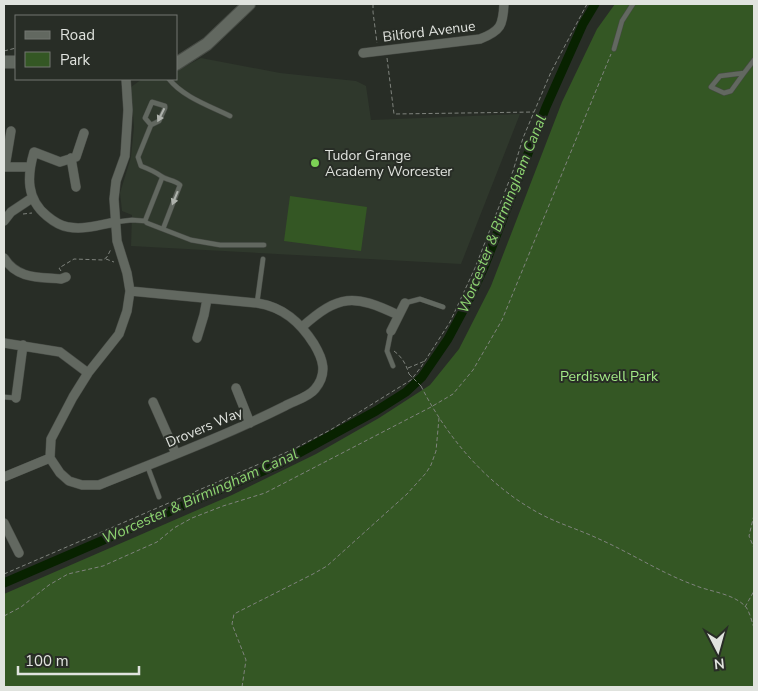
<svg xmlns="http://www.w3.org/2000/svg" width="758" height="691" font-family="'Nunito Sans',sans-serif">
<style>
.built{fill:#2f382c}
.green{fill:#345724}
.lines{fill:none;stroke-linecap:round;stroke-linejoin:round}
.canal{stroke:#082200;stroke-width:9}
.lane-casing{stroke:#474b45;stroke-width:5.5}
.street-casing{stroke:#474b45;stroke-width:10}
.secondary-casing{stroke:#474b45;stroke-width:14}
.path{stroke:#7f837d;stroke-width:1;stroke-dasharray:4 2.5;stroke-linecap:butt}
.lane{stroke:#626860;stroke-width:4.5}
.street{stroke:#626860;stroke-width:9}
.secondary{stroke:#626860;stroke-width:12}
.path-bridge{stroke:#7f837d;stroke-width:1;stroke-dasharray:4 2.5;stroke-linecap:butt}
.oneway{fill:#aeb2ac}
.poi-dot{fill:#7cd155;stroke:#282d26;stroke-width:2}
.labels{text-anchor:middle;stroke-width:4;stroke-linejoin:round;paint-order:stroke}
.street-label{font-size:14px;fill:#e0e3de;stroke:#282d26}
.poi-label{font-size:14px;fill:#e0e3de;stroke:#282d26;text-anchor:start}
.park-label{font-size:14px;fill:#a3ea86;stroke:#282d26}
.water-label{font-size:15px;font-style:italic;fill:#8ed571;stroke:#282d26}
</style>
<rect width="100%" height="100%" fill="#282d26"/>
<path class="built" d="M 201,58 L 280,73 L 356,81 L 366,86 L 371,120 L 520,114 L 461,264 L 131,246 L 132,215 L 122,211 L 120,193 L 131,157 L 134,127 L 131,87 L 142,79 L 176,79 L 176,71 Z"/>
<path class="green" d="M 615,4 L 754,4 L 754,687 L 4,687 L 4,594 L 232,495 L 316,454 L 379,418 L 430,385 L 459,349 L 491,286 L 562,102 L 597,29 Z
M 290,196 L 367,207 L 361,251 L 284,241 Z"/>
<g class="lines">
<path class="canal" d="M 4,583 L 277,465 L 376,411 L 406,392 L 422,377 L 448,339 L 471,296 L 485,265 L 546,107 L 583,24 L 595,4"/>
<defs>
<path id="lane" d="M 614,49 L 622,21 L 633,4
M 744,73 L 731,91 L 724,93 L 711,87 L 720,76 Z
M 744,73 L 754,60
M 169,79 C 183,97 210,106 230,116
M 151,125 L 145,118 L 152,102 L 165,106 L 165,108 L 159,121 L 151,125 L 138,157 L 141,166 C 149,169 154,171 161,176 C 166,180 175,180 180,185 L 163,229
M 145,221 L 162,178
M 115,222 L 132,220 L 145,221 L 147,223 L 191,240 L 220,245 L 264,245
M 257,303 L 263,259
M 405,303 L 420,299 L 443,307
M 391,331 L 387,351 L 393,366
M 4,397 L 16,398
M 147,465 L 159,497"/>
<path id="street" d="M 363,53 L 480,39 C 501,31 503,25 504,4
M 126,79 L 128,110 L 125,156 L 116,181 L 114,199 L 117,241 L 127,273 L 130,291 L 127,311 L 119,334 L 88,373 L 73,397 L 51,439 L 50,458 L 60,473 L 69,481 L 82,485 L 99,485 C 161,460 225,436 285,406 C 294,401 309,397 315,389 C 328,373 323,359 314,344 C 300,322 283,307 257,303 L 130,291
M 84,133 L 76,157 L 60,162 L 34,152 C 27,176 26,199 47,216 C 53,221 61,226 68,227 C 83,230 100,225 115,222
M 71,158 L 76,187
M 4,167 L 30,167
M 5,167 L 11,131
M 4,221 L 11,212 L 32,198
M 4,258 C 17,279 38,277 61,279 L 66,277
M 302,327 C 339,294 354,294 398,315
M 391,331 L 405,303
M 197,338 L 204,315 L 207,299
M 4,343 L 60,352 L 88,373
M 236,388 L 250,423
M 16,398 L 23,345
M 153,402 L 176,454
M 4,477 L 50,458
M 4,523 L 19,553"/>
<path id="secondary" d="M 4,62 L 16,62
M 176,64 L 207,44 L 249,4"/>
</defs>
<use href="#lane" class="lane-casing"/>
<use href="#street" class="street-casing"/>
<use href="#secondary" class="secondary-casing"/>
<path class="path" d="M 373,4 L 373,12 L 377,43
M 4,51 L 16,48
M 387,58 L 394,114 L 534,112
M 23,214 L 32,213
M 106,259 L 114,262
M 61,271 L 59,268 L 74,259 L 103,260 L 107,257 L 111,249
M 394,351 C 402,357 406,364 409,374
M 408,368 L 425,361
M 421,386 C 445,434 483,480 530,508 C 552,522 576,528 599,539 C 631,553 661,573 694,585 C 710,592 733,593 746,607 C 750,613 752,622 754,628
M 754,515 L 749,536 L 754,548
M 4,574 L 294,449 L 332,429 L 411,380 L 421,367 L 450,322 L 475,268 L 513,171 L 523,138 L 551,72 L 587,4
M 745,607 L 754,591
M 4,616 L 21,607 L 49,585 L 68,574 L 103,566 L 157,542 L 174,528 L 192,518 L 223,506 L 265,493 L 431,407 L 453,394 L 473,370 L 502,320 L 611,54
M 242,687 L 246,660 L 232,624 L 234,614 L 313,574 L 327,566 L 407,494 L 426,473 L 431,465 L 436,451 L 439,418"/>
<use href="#lane" class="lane"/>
<use href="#street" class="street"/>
<use href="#secondary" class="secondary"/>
<path class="path-bridge" d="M 409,374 L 421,386"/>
</g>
<defs><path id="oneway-solid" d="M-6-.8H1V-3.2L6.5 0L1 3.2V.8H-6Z" transform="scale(1.25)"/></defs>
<g class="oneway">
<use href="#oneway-solid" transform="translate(161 115) rotate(117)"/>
<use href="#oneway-solid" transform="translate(175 198) rotate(112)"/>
</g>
<circle class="poi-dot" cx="315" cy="163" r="5"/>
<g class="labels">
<g class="street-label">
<text transform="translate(429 31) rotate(-7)" y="5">Bilford Avenue</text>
<text transform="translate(204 427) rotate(-23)" y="5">Drovers Way</text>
</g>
<g class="poi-label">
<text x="325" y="160">Tudor Grange<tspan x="325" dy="16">Academy Worcester</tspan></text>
</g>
<g class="park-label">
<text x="609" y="381">Perdiswell Park</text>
</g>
<g class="water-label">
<text transform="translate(502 214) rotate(-68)" y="5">Worcester &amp; Birmingham Canal</text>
<text transform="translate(200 496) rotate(-24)" y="5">Worcester &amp; Birmingham Canal</text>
</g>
</g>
<rect width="758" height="691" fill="none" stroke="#e0e3de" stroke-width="10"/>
<rect x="15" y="15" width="162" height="65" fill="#282d26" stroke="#727670"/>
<rect x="25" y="31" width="25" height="8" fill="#626860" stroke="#727670"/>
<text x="60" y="40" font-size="15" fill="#e0e3de">Road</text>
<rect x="25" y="52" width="25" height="15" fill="#345724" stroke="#727670"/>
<text x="60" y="65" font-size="15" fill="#e0e3de">Park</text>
<g transform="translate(718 651) rotate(174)" stroke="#282d26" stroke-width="4" paint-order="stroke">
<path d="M0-4L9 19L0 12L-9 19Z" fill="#e0e3de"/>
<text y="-8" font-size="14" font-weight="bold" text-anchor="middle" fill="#e0e3de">N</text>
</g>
<path d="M18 666v8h121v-8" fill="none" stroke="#e0e3de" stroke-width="2.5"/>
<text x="25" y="666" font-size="15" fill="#e0e3de" stroke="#282d26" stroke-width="4" paint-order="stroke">100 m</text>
</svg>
